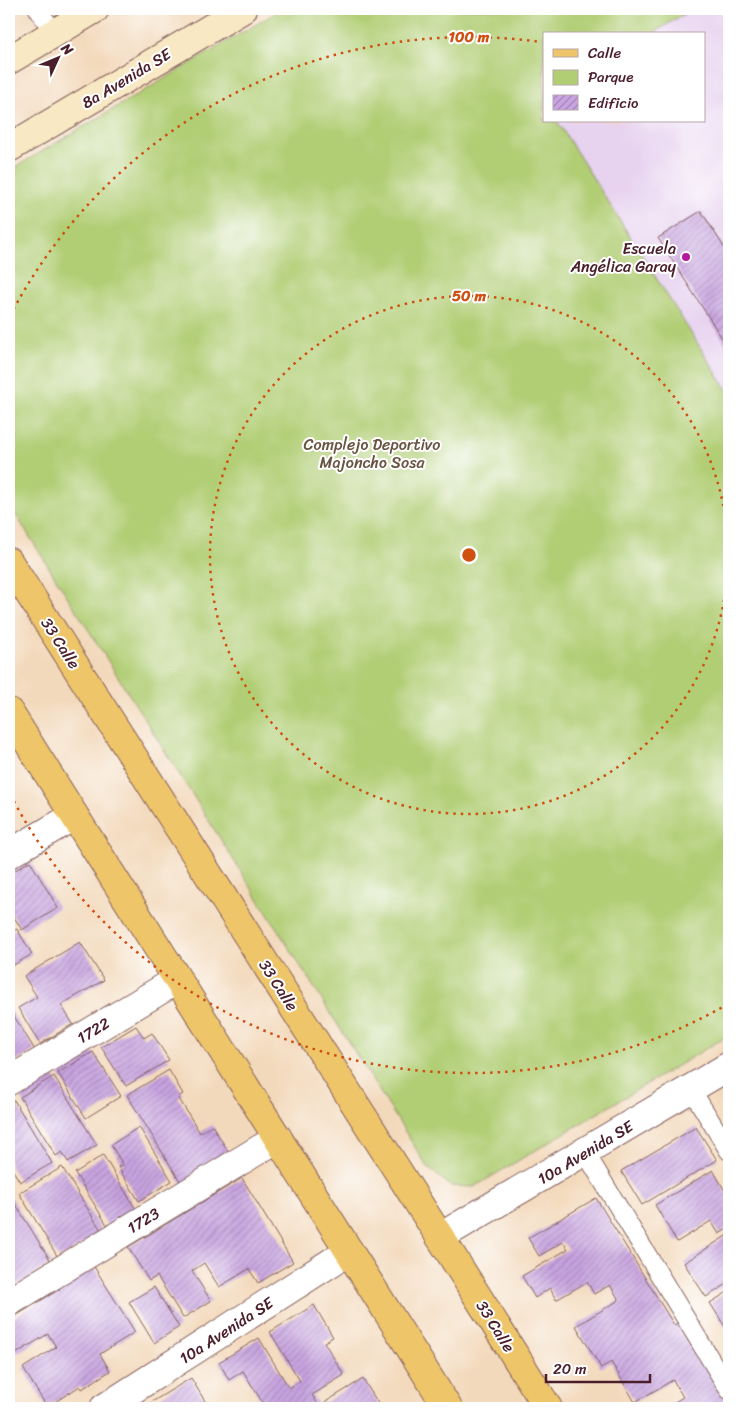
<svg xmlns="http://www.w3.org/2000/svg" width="738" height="1417" font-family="Sriracha,sans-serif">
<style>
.built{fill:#e7d2ef}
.green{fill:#b1ce75;stroke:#7e7650}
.building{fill:url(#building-hatch)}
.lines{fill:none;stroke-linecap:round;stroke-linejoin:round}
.lane-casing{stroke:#85605d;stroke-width:20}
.street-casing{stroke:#85605d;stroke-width:30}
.secondary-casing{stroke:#85605d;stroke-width:30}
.primary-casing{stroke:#85605d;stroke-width:30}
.lane{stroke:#fff;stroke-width:18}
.street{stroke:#fff;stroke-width:28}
.secondary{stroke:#f8e8c3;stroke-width:28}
.primary{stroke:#eec569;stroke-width:28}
.ring{fill:none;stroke:#d05011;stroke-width:2.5;stroke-dasharray:2.5 5}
.poi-dot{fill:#b5179e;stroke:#fff;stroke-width:2}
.labels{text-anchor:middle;stroke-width:4;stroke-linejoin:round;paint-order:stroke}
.street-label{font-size:16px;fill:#4a1f2b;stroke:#fff}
.poi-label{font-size:16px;fill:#4a1f2b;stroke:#fff;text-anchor:end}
.park-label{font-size:16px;fill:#695441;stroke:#fff}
.centre{fill:#d05011;stroke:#fff;stroke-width:2.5}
.ring-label{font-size:15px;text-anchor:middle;font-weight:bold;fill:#d05011;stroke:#fff;stroke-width:4;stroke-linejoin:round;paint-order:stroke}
</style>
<defs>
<pattern id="building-hatch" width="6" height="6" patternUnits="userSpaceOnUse" patternTransform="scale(1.25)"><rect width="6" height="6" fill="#c8a4e0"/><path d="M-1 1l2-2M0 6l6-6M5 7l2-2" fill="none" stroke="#a485b6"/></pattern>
</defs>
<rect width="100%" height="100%" fill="#fff"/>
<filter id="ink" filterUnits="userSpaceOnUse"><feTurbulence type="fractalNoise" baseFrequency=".02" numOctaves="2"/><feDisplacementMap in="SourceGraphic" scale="10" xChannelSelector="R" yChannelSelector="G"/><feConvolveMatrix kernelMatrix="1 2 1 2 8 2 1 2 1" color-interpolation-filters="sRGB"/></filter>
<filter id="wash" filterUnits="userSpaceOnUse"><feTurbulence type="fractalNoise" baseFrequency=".0096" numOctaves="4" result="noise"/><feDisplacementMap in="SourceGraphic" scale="20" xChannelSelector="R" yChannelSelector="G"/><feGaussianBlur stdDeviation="1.12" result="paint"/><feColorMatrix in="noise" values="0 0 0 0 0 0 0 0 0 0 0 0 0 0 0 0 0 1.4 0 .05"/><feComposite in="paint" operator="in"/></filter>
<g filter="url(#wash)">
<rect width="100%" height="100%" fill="#f3d9bb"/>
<path class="built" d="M 692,9 L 729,9 L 729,393 L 557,121 L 704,121 L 704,34 L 652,34 Z"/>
<path class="green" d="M 282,9 L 692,9 L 652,34 L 544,34 L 544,121 L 557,121 L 729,393 L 729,1035 L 474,1187 L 451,1186 L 428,1168 L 9,504 L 9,171 Z"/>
<g id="blocks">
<path class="building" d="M 701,211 L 729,255 L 729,349 L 658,238 Z
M 30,861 L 58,908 L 22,930 L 9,909 L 9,874 Z
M 9,927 L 12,932 L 17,929 L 32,954 L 9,968 Z
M 80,942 L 104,980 L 61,1005 L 73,1024 L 40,1044 L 18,1008 L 37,997 L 24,976 Z
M 9,1008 L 35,1050 L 9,1066 Z
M 136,1026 L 144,1038 L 152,1033 L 169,1060 L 126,1086 L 101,1047 Z
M 93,1052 L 121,1096 L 86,1118 L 58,1073 Z
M 169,1070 L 183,1094 L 178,1097 L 200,1133 L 212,1125 L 231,1156 L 183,1186 L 127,1095 Z
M 54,1076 L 97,1145 L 68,1162 L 62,1152 L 56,1156 L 20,1097 Z
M 14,1100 L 52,1163 L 20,1182 L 9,1164 L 9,1103 Z
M 139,1127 L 172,1181 L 139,1201 L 118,1167 L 123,1165 L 111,1145 Z
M 696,1127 L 717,1160 L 642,1205 L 621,1171 Z
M 103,1155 L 137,1211 L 109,1228 L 75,1173 Z
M 62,1167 L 102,1232 L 59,1259 L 19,1193 Z
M 713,1170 L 729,1198 L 729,1228 L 719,1234 L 711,1221 L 677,1242 L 655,1205 Z
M 242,1178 L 293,1262 L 258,1283 L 249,1269 L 219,1287 L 204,1263 L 192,1271 L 211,1301 L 183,1318 L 157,1276 L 149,1281 L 128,1247 Z
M 11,1197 L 52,1263 L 9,1290 L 9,1199 Z
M 596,1198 L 674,1325 L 680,1322 L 729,1404 L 729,1408 L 665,1408 L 683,1397 L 673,1380 L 635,1402 L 611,1362 L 601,1368 L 576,1326 L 619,1300 L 610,1285 L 594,1294 L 587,1282 L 556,1300 L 550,1288 L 535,1298 L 522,1276 L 568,1249 L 563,1242 L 539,1256 L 528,1238 Z
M 729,1234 L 729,1283 L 706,1297 L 684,1263 Z
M 93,1265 L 135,1332 L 100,1354 L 110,1371 L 82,1389 L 80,1386 L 47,1407 L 23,1368 L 56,1347 L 48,1334 L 17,1353 L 9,1339 L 9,1320 L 60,1289 L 58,1286 Z
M 154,1287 L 179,1327 L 154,1343 L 129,1302 Z
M 729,1291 L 729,1333 L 710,1303 Z
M 314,1305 L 333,1337 L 324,1342 L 344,1375 L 312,1395 L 319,1406 L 363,1379 L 381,1408 L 257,1408 L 264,1405 L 243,1371 L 229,1380 L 219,1362 L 259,1338 L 289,1388 L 300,1381 L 270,1332 Z
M 191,1378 L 209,1408 L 142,1408 Z"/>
</g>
</g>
<g filter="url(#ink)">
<use href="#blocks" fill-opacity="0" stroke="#85605d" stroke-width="1"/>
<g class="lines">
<defs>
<path id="lane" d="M 38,9 L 54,33
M 691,1089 L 729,1151
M 585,1152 L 729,1390"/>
<path id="street" d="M 9,854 L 74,816
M 9,1081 L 177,980
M 440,1237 L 729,1066
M 9,1302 L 278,1138
M 104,1408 L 349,1251"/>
<path id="secondary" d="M 9,60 L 95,9
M 9,148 L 243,9"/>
<path id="primary" d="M 9,562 L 440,1237 L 548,1408
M 9,712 L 448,1408"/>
</defs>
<use href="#lane" class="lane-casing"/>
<use href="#street" class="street-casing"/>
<use href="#secondary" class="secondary-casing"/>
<use href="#primary" class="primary-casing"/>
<use href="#lane" class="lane"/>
<use href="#street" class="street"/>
<use href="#secondary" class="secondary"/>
<use href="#primary" class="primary"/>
</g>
</g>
<g class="ring">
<circle cx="469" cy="555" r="259"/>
<path d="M728 1004A518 518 0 0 1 10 794M10 316A518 518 0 0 1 541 42"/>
</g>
<circle class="poi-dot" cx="686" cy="257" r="5"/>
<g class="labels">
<g class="street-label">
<text transform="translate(126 78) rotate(-31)" y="6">8a Avenida SE</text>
<text transform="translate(61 643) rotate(57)" y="6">33 Calle</text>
<text transform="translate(279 985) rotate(57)" y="6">33 Calle</text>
<text transform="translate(93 1030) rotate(-31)" y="6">1722</text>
<text transform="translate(585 1152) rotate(-31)" y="6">10a Avenida SE</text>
<text transform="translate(143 1220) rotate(-31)" y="6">1723</text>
<text transform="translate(496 1326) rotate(58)" y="6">33 Calle</text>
<text transform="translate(226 1330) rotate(-33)" y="6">10a Avenida SE</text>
</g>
<g class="poi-label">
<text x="676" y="254">Escuela<tspan x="676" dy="18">Angélica Garay</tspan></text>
</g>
<g class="park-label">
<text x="372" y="450">Complejo Deportivo<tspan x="372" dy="18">Majoncho Sosa</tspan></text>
</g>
</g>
<circle cx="469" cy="555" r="8" class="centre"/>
<g class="ring-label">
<text x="469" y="42">100 m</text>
<text x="469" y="301">50 m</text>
</g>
<rect width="738" height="1417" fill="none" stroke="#fff" stroke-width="30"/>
<rect x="543" y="32" width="162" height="90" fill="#ffffff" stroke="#b7a5aa"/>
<rect x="553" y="49" width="25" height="8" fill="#eec569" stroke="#b7a5aa"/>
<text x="588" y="58" font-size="15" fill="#4a1f2b">Calle</text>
<rect x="553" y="70" width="25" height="15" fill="#b1ce75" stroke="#b7a5aa"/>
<text x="588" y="82" font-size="15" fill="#4a1f2b">Parque</text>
<rect x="553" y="95" width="25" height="15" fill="url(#building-hatch)" stroke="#b7a5aa"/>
<text x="588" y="108" font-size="15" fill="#4a1f2b">Edificio</text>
<g transform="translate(58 58) rotate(46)" stroke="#ffffff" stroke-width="4" paint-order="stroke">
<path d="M0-4L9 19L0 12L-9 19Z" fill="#4a1f2b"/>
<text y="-8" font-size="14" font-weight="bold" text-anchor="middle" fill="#4a1f2b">N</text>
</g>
<path d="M546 1374v8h104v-8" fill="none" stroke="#4a1f2b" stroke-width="2.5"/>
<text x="553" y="1374" font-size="15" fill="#4a1f2b" stroke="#ffffff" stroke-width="4" paint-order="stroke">20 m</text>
</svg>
